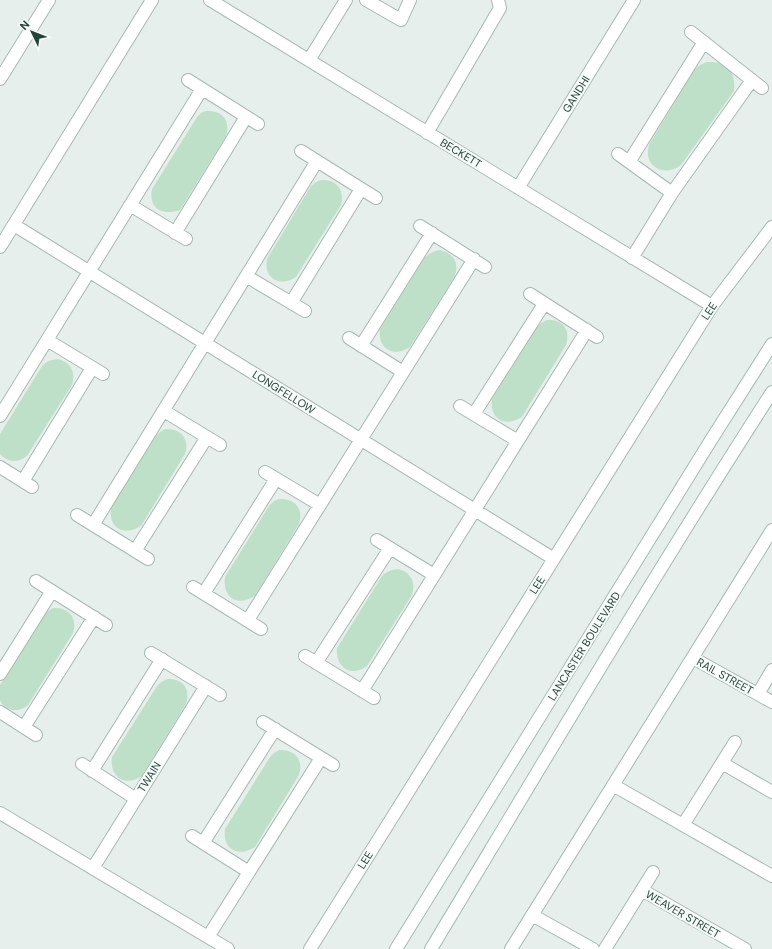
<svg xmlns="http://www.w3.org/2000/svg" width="772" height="949" font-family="'DM Sans',sans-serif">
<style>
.green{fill:#bfe0c8}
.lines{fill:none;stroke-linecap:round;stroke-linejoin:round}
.minor-casing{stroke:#a8b8b2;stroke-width:14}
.secondary-casing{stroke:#a4bbb3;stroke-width:14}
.minor{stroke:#fff;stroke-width:12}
.secondary{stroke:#fff;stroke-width:12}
.labels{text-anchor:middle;stroke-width:4;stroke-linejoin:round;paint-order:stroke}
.street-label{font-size:11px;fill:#24423a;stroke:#f7fbf9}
</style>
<rect width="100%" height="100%" fill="#e6efeb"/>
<path class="green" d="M 707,62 C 727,61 736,71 734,91 L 681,165 C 662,179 641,164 650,143 L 694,70 L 700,65 Z
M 206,111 C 222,110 231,120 226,136 L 180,210 C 163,216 148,209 152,189 L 197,117 L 201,113 Z
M 321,180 C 337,179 345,190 341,205 L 296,277 C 280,288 263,278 267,259 L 311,186 L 316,182 Z
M 440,250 C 454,254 459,262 455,276 L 410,347 C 394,358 377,349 380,329 L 425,257 C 430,253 434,251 440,250 Z
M 547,320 C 563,319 571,330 566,345 L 522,417 C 505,428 489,419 492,399 L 537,327 L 541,323 Z
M 58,359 C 71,363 76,371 72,385 L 27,456 C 18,463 8,463 0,454 L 0,434 L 42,366 C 47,361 51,360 58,359 Z
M 165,429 C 181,428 190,439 185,454 L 141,526 C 124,537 108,528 111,508 L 156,436 L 160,432 Z
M 279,499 C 295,498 304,509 299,524 L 255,596 C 238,607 222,598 225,577 L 269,506 L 274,501 Z
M 398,569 C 411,572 416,582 412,595 L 367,666 C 351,678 335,667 337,648 L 382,576 C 387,571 391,570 398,569 Z
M 53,608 C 69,607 78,618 73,633 L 28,705 L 24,708 L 18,710 L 12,710 L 7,708 L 2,704 L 0,700 L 0,685 L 43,615 L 48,611 Z
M 167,679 C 183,678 191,689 186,704 L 142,776 C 126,787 109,778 112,757 L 157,686 L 161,682 Z
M 279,750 C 295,749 304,760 299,775 L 255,847 C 238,858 222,849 225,829 L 270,757 L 274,753 Z"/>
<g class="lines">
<defs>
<path id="minor" d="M 210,0 L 712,306
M 366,0 L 401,20 L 410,0
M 691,32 L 762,88
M 309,60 L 346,0
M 0,79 L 49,0
M 188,80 L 258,124
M 427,133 L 500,8 L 498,0
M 301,151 L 376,198
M 618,154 L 672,193
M 629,162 L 704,42
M 518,188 L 634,0
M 130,205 L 186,239
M 14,225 L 554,559
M 420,226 L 485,267
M 175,233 L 246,117
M 0,247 L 152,0
M 632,258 L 672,193 L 752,80
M 246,276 L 305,311
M 530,294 L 597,337
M 291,303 L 361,189
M 349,338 L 403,372
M 47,340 L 103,374
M 361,346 L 432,233
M 460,406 L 518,441
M 164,411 L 220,445
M 474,414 L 544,304
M 0,416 L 202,89
M 0,467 L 32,487
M 265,472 L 320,505
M 23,481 L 92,368
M 77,515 L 148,559
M 93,525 L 317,161
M 377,540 L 434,575
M 135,551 L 207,437
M 36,581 L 106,625
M 193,587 L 261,629
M 204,593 L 276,479
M 248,620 L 474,259
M 151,653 L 220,695
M 305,656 L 374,698
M 693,658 L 772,702
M 316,663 L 390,548
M 0,674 L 52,591
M 362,691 L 587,330
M 758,694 L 772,670
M 0,712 L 36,735
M 263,722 L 333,765
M 24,727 L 94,617
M 722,763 L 772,792
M 82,764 L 136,799
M 92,771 L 162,659
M 613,785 L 772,876
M 0,813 L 228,949
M 683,825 L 735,742
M 192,836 L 249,872
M 203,843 L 275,729
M 93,868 L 206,686
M 642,890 L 745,949
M 532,915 L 593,949
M 208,937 L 321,758
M 310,949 L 712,306 L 772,227
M 511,949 L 772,530
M 605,949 L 653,872"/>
<path id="secondary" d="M 396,949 L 711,440 L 772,344
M 431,949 C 543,763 654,575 772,392"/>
</defs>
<use href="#minor" class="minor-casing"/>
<use href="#secondary" class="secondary-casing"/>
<use href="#minor" class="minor"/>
<use href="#secondary" class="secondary"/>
</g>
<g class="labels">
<g class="street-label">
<text transform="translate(576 94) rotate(-58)" y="4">GANDHI</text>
<text transform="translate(461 153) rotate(31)" y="4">BECKETT</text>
<text transform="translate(709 311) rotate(-56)" y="4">LEE</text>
<text transform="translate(284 392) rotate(32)" y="4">LONGFELLOW</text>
<text transform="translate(537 585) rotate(-58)" y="4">LEE</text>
<text transform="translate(584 646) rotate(-58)" y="4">LANCASTER BOULEVARD</text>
<text transform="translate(725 676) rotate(29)" y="4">RAIL STREET</text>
<text transform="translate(149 777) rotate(-58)" y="4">TWAIN</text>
<text transform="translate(365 860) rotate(-58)" y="4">LEE</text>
<text transform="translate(683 914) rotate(30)" y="4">WEAVER STREET</text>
</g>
</g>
<g transform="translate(32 32) rotate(313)" stroke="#f7fbf9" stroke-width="3" paint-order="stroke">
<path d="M0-3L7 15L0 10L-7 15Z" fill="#24423a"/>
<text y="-6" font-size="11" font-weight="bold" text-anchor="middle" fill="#24423a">N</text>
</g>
</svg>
